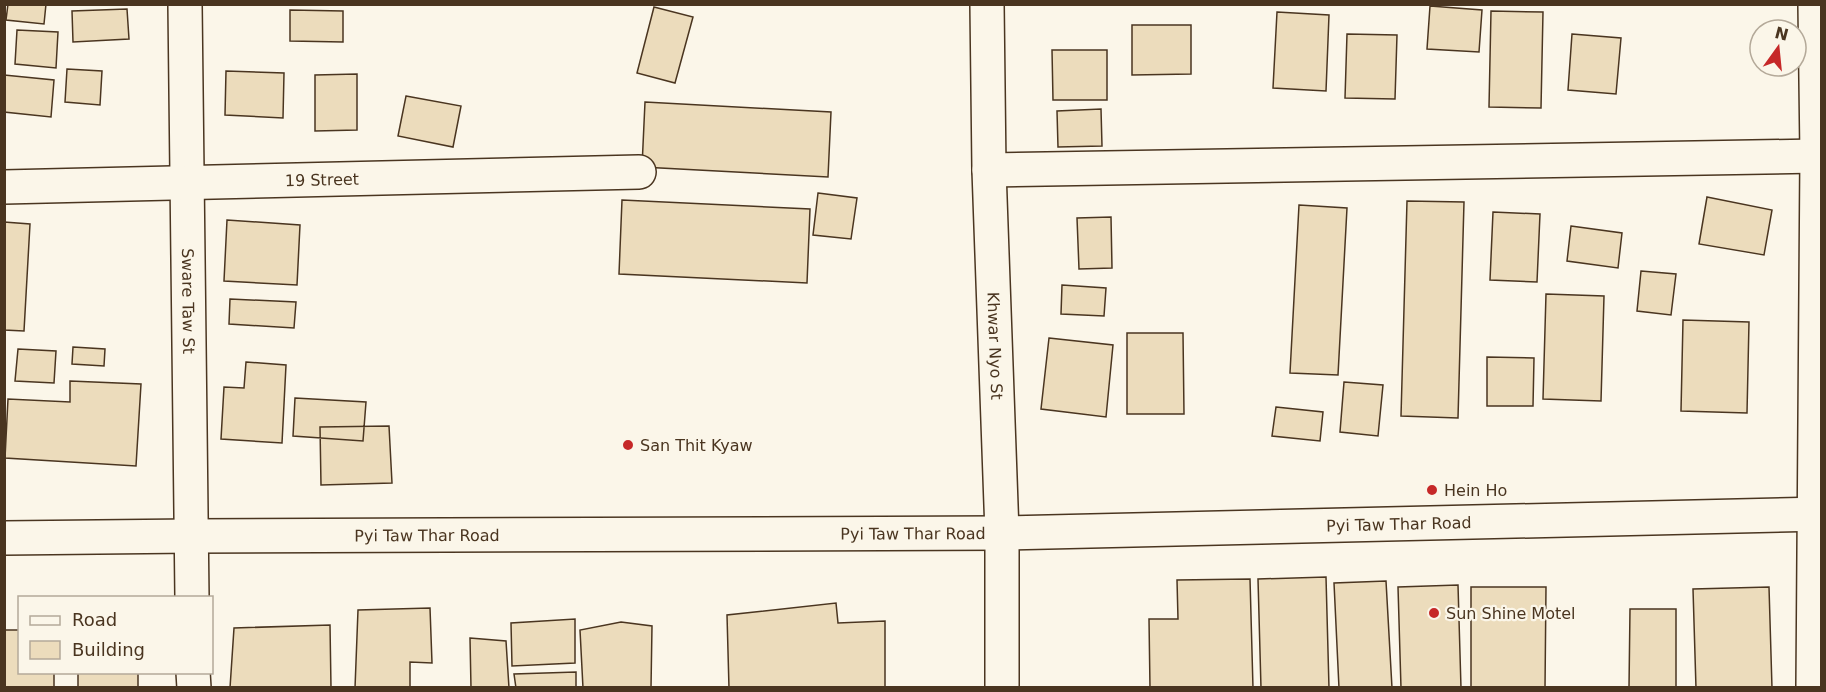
<svg xmlns="http://www.w3.org/2000/svg" width="1826" height="692" font-family="'DejaVu Sans',sans-serif">
<style>
.building{fill:#ecdcbc;stroke:#4a3520;stroke-width:1.5}
.lines{fill:none;stroke-linecap:round;stroke-linejoin:round}
.minor-casing{stroke:#4a3520;stroke-width:36}
.tertiary-casing{stroke:#4a3520;stroke-width:36}
.minor{stroke:#fbf6e9;stroke-width:33}
.tertiary{stroke:#fbf6e9;stroke-width:33}
.poi-dot{fill:#c62828;stroke:#fbf6e9;stroke-width:2}
.labels{text-anchor:middle;stroke-width:4.5;stroke-linejoin:round;paint-order:stroke}
.street-label{font-size:16px;fill:#4a3520;stroke:#fbf6e9}
.poi-label{font-size:16px;fill:#4a3520;stroke:#fbf6e9;text-anchor:start}
</style>
<rect width="100%" height="100%" fill="#fbf6e9"/>
<path class="building" d="M 8,4 L 46,4 L 44,24 L 6,20 Z
M 1430,6 L 1482,10 L 1479,52 L 1427,49 Z
M 654,7 L 693,17 L 675,83 L 637,73 Z
M 127,9 L 129,39 L 73,42 L 72,11 Z
M 290,10 L 343,11 L 343,42 L 290,41 Z
M 1491,11 L 1543,12 L 1541,108 L 1489,107 Z
M 1277,12 L 1329,15 L 1326,91 L 1273,88 Z
M 1132,25 L 1191,25 L 1191,74 L 1132,75 Z
M 17,30 L 58,32 L 56,68 L 15,64 Z
M 1347,34 L 1397,35 L 1395,99 L 1345,98 Z
M 1572,34 L 1621,38 L 1616,94 L 1568,90 Z
M 1052,50 L 1107,50 L 1107,100 L 1053,100 Z
M 67,69 L 102,71 L 100,105 L 65,102 Z
M 226,71 L 284,73 L 283,118 L 225,115 Z
M 357,74 L 357,130 L 315,131 L 315,75 Z
M 4,75 L 54,80 L 51,117 L 4,112 Z
M 406,96 L 461,106 L 453,147 L 398,136 Z
M 645,102 L 831,112 L 828,177 L 642,167 Z
M 1101,109 L 1102,146 L 1058,147 L 1057,111 Z
M 818,193 L 857,198 L 851,239 L 813,235 Z
M 1707,197 L 1772,210 L 1764,255 L 1699,244 Z
M 622,200 L 810,209 L 807,283 L 619,274 Z
M 1407,201 L 1464,202 L 1458,418 L 1401,416 Z
M 1299,205 L 1347,208 L 1338,375 L 1290,373 Z
M 1493,212 L 1540,214 L 1537,282 L 1490,280 Z
M 1111,217 L 1112,268 L 1079,269 L 1077,218 Z
M 227,220 L 300,225 L 297,285 L 224,281 Z
M 4,222 L 30,224 L 24,331 L 4,330 Z
M 1571,226 L 1622,233 L 1618,268 L 1567,261 Z
M 1641,271 L 1676,274 L 1671,315 L 1637,311 Z
M 1062,285 L 1106,288 L 1104,316 L 1061,314 Z
M 1546,294 L 1604,296 L 1601,401 L 1543,399 Z
M 230,299 L 296,302 L 294,328 L 229,324 Z
M 1683,320 L 1749,322 L 1747,413 L 1681,411 Z
M 1127,333 L 1183,333 L 1184,414 L 1127,414 Z
M 1049,338 L 1113,345 L 1106,417 L 1041,409 Z
M 73,347 L 105,349 L 104,366 L 72,364 Z
M 18,349 L 56,351 L 54,383 L 15,381 Z
M 1487,357 L 1534,358 L 1533,406 L 1487,406 Z
M 246,362 L 286,365 L 282,443 L 221,439 L 224,387 L 244,388 Z
M 70,381 L 141,384 L 136,466 L 5,458 L 8,399 L 70,402 Z
M 1344,382 L 1383,385 L 1378,436 L 1340,432 Z
M 295,398 L 366,402 L 363,441 L 293,436 Z
M 1276,407 L 1323,412 L 1320,441 L 1272,436 Z
M 389,426 L 392,483 L 321,485 L 320,427 Z
M 1326,577 L 1329,688 L 1261,688 L 1258,579 Z
M 1250,579 L 1253,688 L 1150,688 L 1149,619 L 1178,619 L 1177,580 Z
M 1386,581 L 1392,688 L 1339,688 L 1334,583 Z
M 1458,585 L 1461,688 L 1401,688 L 1398,587 Z
M 1471,587 L 1546,587 L 1545,688 L 1471,688 Z
M 1769,587 L 1772,688 L 1696,688 L 1693,589 Z
M 836,603 L 838,623 L 885,621 L 885,688 L 729,688 L 727,615 Z
M 430,608 L 432,663 L 410,662 L 410,688 L 355,688 L 358,610 Z
M 1630,609 L 1676,609 L 1676,688 L 1629,688 Z
M 575,619 L 575,663 L 512,666 L 511,623 Z
M 621,622 L 652,626 L 651,688 L 583,688 L 580,630 Z
M 330,625 L 331,688 L 230,688 L 234,628 Z
M 4,630 L 20,630 L 20,672 L 54,672 L 54,688 L 4,688 Z
M 470,638 L 506,641 L 509,688 L 471,688 Z
M 78,672 L 138,672 L 138,688 L 78,688 Z
M 576,672 L 576,688 L 516,688 L 514,674 Z"/>
<g class="lines">
<defs>
<g id="minor">
<path id="s1" d="M 185,4 L 192,598"/>
<path id="s2" d="M 987,4 L 989,170 L 1002,533 L 1002,688"/>
<path d="M 989,170 L 1817,156"/>
<path id="s3" d="M 4,187 L 639,172"/>
<path d="M 193,672 L 194,688"/>
<path d="M 1813,688 L 1817,156 L 1815,4"/>
</g>
<g id="tertiary">
<path id="s4" d="M 4,538 L 192,536 L 1002,533 L 1822,514"/>
</g>
</defs>
<use href="#minor" class="minor-casing"/>
<use href="#tertiary" class="tertiary-casing"/>
<use href="#minor" class="minor"/>
<use href="#tertiary" class="tertiary"/>
</g>
<g class="poi-dot">
<circle cx="628" cy="445" r="6"/>
<circle cx="1432" cy="490" r="6"/>
<circle cx="1434" cy="613" r="6"/>
</g>
<g class="labels">
<g class="street-label">
<text dy="6" stroke="none"><textPath href="#s3" startOffset="318">19 Street</textPath></text>
<text dy="6" stroke="none"><textPath href="#s1" startOffset="297">Sware Taw St</textPath></text>
<text dy="6" stroke="none"><textPath href="#s2" startOffset="342">Khwar Nyo St</textPath></text>
<text dy="6" stroke="none"><textPath href="#s4" startOffset="1395">Pyi Taw Thar Road</textPath></text>
<text dy="6" stroke="none"><textPath href="#s4" startOffset="909">Pyi Taw Thar Road</textPath></text>
<text dy="6" stroke="none"><textPath href="#s4" startOffset="423">Pyi Taw Thar Road</textPath></text>
</g>
<g class="poi-label">
<text x="640" y="451">San Thit Kyaw</text>
<text x="1444" y="496">Hein Ho</text>
<text x="1446" y="619">Sun Shine Motel</text>
</g>
</g>
<rect width="1826" height="692" fill="none" stroke="#4a3520" stroke-width="12"/>
<rect x="18" y="596" width="195" height="78" fill="#fbf6e9" stroke="#b4a999" stroke-width="1.5"/>
<rect x="30" y="616" width="30" height="9" fill="#fbf6e9" stroke="#b4a999" stroke-width="1.5"/>
<text x="72" y="626" font-size="18" fill="#4a3520">Road</text>
<rect x="30" y="641" width="30" height="18" fill="#ecdcbc" stroke="#b4a999" stroke-width="1.5"/>
<text x="72" y="656" font-size="18" fill="#4a3520">Building</text>
<g transform="translate(1778 48) rotate(15)"><circle r="28" fill="#fbf6e9" stroke="#b4a999" stroke-width="1.5"/>
<path d="M0-4.5L10 22L0 15L-10 22Z" fill="#c62828"/>
<text y="-9" font-size="16" font-weight="bold" text-anchor="middle" fill="#4a3520">N</text>
</g>
</svg>
